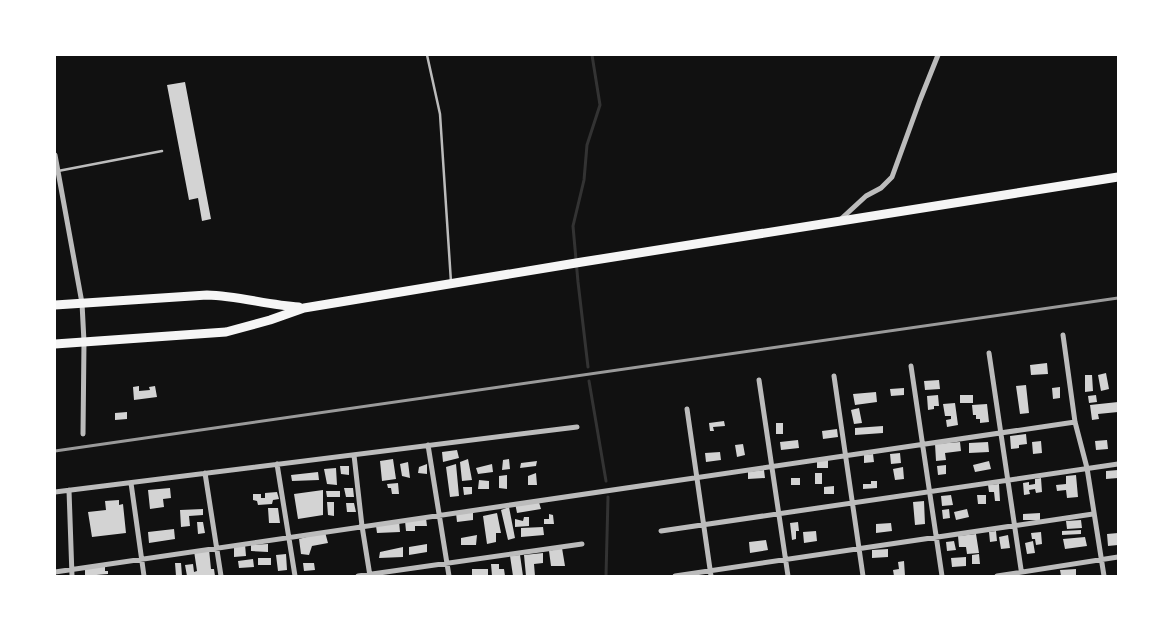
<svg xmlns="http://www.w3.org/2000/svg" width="1173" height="631" font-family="Raleway,sans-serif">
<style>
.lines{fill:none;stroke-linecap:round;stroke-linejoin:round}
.stream{stroke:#333;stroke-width:3}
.building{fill:#d3d3d3}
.service{stroke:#bcbcbc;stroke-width:2.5}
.minor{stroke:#bcbcbc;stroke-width:5}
.trunk{stroke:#f5f5f5;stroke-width:9}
.rail{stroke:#9a9a9a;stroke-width:3}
</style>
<rect width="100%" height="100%" fill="#111"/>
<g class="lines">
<path class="stream" d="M 588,367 L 578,282 L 573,226 L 584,180 L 587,145 L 600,105 L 592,55
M 589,381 L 606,481
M 606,576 L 608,497"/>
</g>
<path class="building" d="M 185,82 L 211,219 L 202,221 L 198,198 L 189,200 L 167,85 Z
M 1047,363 L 1048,374 L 1031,375 L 1030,365 Z
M 1106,373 L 1109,389 L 1101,391 L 1098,375 Z
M 1085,375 L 1092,375 L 1093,391 L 1085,392 Z
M 939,380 L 940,389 L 925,390 L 924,381 Z
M 1026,385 L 1029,413 L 1020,414 L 1016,386 Z
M 139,386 L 139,391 L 150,390 L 149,387 L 155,386 L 157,397 L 134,400 L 133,387 Z
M 1060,387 L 1060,398 L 1053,399 L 1052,388 Z
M 904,388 L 904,395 L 891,396 L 890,389 Z
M 876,392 L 877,402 L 855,405 L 853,394 Z
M 938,395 L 939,406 L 934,406 L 934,409 L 928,410 L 927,396 Z
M 960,395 L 973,395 L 973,403 L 960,403 Z
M 1096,395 L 1097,402 L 1089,403 L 1088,396 Z
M 1118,402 L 1118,412 L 1098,414 L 1099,419 L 1092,420 L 1090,405 Z
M 955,403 L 958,425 L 947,427 L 946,420 L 951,419 L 951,416 L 945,416 L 943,404 Z
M 987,404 L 989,422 L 980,423 L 980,419 L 976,419 L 976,415 L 973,415 L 972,405 Z
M 859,408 L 862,423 L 854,424 L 851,410 Z
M 127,412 L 127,419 L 115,420 L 115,413 Z
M 724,421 L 725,426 L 713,427 L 714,431 L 710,431 L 709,423 Z
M 776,423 L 783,423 L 783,434 L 776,434 Z
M 883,426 L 883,433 L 855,435 L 855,428 Z
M 837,429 L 838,437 L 823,439 L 822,431 Z
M 1026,434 L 1027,444 L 1019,445 L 1019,448 L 1011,449 L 1010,436 Z
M 798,440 L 799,448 L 781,450 L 780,442 Z
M 1107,440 L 1108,449 L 1096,450 L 1095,441 Z
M 1041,441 L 1042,453 L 1033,454 L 1032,442 Z
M 960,442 L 961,451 L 945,453 L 946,460 L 936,461 L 935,444 Z
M 988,442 L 989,452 L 969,453 L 969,443 Z
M 743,444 L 745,455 L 737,457 L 735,445 Z
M 457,450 L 459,458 L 443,462 L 442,452 Z
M 720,452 L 721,460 L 706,462 L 705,453 Z
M 900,453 L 901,463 L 891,464 L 890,454 Z
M 873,454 L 874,462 L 864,463 L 864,455 Z
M 393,459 L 396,479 L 382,481 L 380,461 Z
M 468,459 L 472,480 L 462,481 L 460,462 Z
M 509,459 L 510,469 L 502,470 L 503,460 Z
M 817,460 L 828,460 L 828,468 L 817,468 Z
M 537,461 L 536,466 L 520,468 L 521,463 Z
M 989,461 L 991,469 L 975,472 L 973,465 Z
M 408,462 L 410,478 L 402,476 L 400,464 Z
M 427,464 L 427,474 L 418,473 L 419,467 Z
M 456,464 L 459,496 L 450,497 L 446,467 Z
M 492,464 L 493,472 L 478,474 L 476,468 Z
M 946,465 L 946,474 L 938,475 L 937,466 Z
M 340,466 L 349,466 L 349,475 L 341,474 Z
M 903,467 L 904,479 L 895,480 L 893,469 Z
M 336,468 L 337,485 L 327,484 L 324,469 Z
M 764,470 L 765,478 L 748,479 L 748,472 Z
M 1118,470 L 1118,478 L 1106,479 L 1106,471 Z
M 318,472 L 319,480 L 292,481 L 291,475 Z
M 536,473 L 537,485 L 528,485 L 528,476 Z
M 815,473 L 822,473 L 822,484 L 815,484 Z
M 507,475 L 507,489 L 499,488 L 499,476 Z
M 1076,475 L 1078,497 L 1067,498 L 1066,490 L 1057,491 L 1056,485 L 1066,484 L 1066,476 Z
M 791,478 L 800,478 L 800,485 L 791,485 Z
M 1041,478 L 1042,492 L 1036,493 L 1035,489 L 1029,490 L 1030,494 L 1024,495 L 1023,483 L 1029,482 L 1029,485 L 1035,484 L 1035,479 Z
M 479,480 L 489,481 L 489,489 L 478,489 Z
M 871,481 L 877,481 L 877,488 L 863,489 L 863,484 L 871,484 Z
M 398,483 L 399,494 L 392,494 L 391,488 L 388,488 L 387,484 Z
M 999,484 L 1000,501 L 995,501 L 994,492 L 989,492 L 988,485 Z
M 834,486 L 834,494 L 824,494 L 824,487 Z
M 463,487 L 472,487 L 472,494 L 464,495 Z
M 170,488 L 171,498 L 163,499 L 164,507 L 150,509 L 148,490 Z
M 344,488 L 353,488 L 354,497 L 346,497 Z
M 323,490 L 323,515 L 298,519 L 294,494 Z
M 326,491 L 340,491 L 340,497 L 327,497 Z
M 277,492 L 279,499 L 273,500 L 272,504 L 258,505 L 257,501 L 253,500 L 253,494 L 261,494 L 261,498 L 265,498 L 265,493 Z
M 951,495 L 953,505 L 942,506 L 941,496 Z
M 977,495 L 986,495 L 986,504 L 978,504 Z
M 538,499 L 541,509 L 517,513 L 515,503 Z
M 119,500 L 119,505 L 123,504 L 126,533 L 92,537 L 88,512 L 106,510 L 105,501 Z
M 924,501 L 925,524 L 915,525 L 913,502 Z
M 327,502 L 334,502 L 334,516 L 328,515 Z
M 346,503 L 354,503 L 356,512 L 347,512 Z
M 509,507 L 515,538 L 508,540 L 501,510 Z
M 268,508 L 278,508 L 280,523 L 269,523 Z
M 203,509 L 203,515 L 189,516 L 190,526 L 181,527 L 180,510 Z
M 949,509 L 950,518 L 943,519 L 942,510 Z
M 967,509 L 969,517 L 956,520 L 954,512 Z
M 473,510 L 473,520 L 457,522 L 456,513 Z
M 497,513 L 501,533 L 496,533 L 496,542 L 487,544 L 483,516 Z
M 1040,513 L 1040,520 L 1023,520 L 1023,514 Z
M 549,514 L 553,515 L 554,524 L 544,524 L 544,519 L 549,519 Z
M 524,517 L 529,517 L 529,526 L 515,527 L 515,519 L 523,521 Z
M 426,518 L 427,526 L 415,526 L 415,531 L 406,531 L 405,521 Z
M 1081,520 L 1082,528 L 1067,529 L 1066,521 Z
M 399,521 L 400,532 L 377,533 L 376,526 Z
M 197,522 L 203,522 L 205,533 L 198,534 Z
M 798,522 L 799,531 L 796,531 L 796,539 L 792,540 L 790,523 Z
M 891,523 L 892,531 L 876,533 L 876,524 Z
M 543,527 L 544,535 L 521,537 L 521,528 Z
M 174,529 L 175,539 L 149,543 L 148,532 Z
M 1081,530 L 1081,534 L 1062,535 L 1062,531 Z
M 816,531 L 817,541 L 804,543 L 803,532 Z
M 996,531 L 997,541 L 990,542 L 989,532 Z
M 325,532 L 328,543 L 312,546 L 309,555 L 301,554 L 299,539 Z
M 1041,532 L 1042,544 L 1036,545 L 1035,539 L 1032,539 L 1031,533 Z
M 1118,533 L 1118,545 L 1108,546 L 1107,534 Z
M 976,534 L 979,553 L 967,554 L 966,547 L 959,547 L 958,536 Z
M 477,535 L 476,545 L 461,545 L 461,538 Z
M 1008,535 L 1010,548 L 1001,549 L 999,537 Z
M 1085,537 L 1087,546 L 1065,549 L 1063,539 Z
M 766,540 L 768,550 L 750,553 L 749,542 Z
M 954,541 L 956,550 L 947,551 L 946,542 Z
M 1033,541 L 1035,553 L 1027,554 L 1025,543 Z
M 245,544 L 246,556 L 234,557 L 234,545 Z
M 268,544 L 268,552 L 251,551 L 251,545 Z
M 427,544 L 427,552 L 409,555 L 409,547 Z
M 403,547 L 403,557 L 379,558 L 380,552 Z
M 562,548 L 565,566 L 551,566 L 549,551 Z
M 209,549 L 211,569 L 214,569 L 215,576 L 187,576 L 185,565 L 193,564 L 194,572 L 197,571 L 194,551 Z
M 888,549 L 888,557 L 872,558 L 872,550 Z
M 543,553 L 543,563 L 534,564 L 535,576 L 526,576 L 524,555 Z
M 286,554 L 287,570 L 278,571 L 276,555 Z
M 979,554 L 980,564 L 972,564 L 972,555 Z
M 520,555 L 523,576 L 513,576 L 510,556 Z
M 966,557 L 966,566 L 952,567 L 951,558 Z
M 258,558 L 271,558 L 271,565 L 258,565 Z
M 253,559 L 254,567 L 239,568 L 238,561 Z
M 904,561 L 905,576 L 894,576 L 893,570 L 899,569 L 898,562 Z
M 175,563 L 181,563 L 182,576 L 176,576 Z
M 303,563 L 314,563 L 315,570 L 304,571 Z
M 491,564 L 499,564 L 499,569 L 504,569 L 505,576 L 492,576 Z
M 105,566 L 105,571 L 108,571 L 108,574 L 85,576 L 85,567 Z
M 472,569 L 488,569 L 488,576 L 472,576 Z
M 1076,569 L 1076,576 L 1061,576 L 1060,570 Z"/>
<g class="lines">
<path class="service" d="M 427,55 L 440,114 L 451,282
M 58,171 L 162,151"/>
<path class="minor" d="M 55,155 L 82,303 L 84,342 L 83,434
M 841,219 L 866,196 L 881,188 L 892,177 L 920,100 L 938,55
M 1063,335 L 1075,422 L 1087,468 L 1104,576
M 989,353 L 1022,576
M 911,366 L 942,576
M 834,376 L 863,576
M 759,380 L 788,576
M 687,409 L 711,576
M 428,445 L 449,576
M 354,455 L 362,526 L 370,576
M 277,464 L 295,576
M 205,473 L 221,576
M 131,483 L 144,576
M 69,490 L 72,576
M 55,492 L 577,427
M 661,531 L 1118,464
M 55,572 L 1075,422
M 358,576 L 582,544
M 675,576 L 1093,514
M 997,576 L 1118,557"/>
<path class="trunk" d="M 55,305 L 207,295 C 238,296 268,305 299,307
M 55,344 L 226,332 L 270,320 L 304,308 L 582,262 L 1118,177"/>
<path class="rail" d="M 55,451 L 1118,298"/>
</g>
<rect width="1173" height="631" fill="none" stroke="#ffffff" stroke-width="112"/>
</svg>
